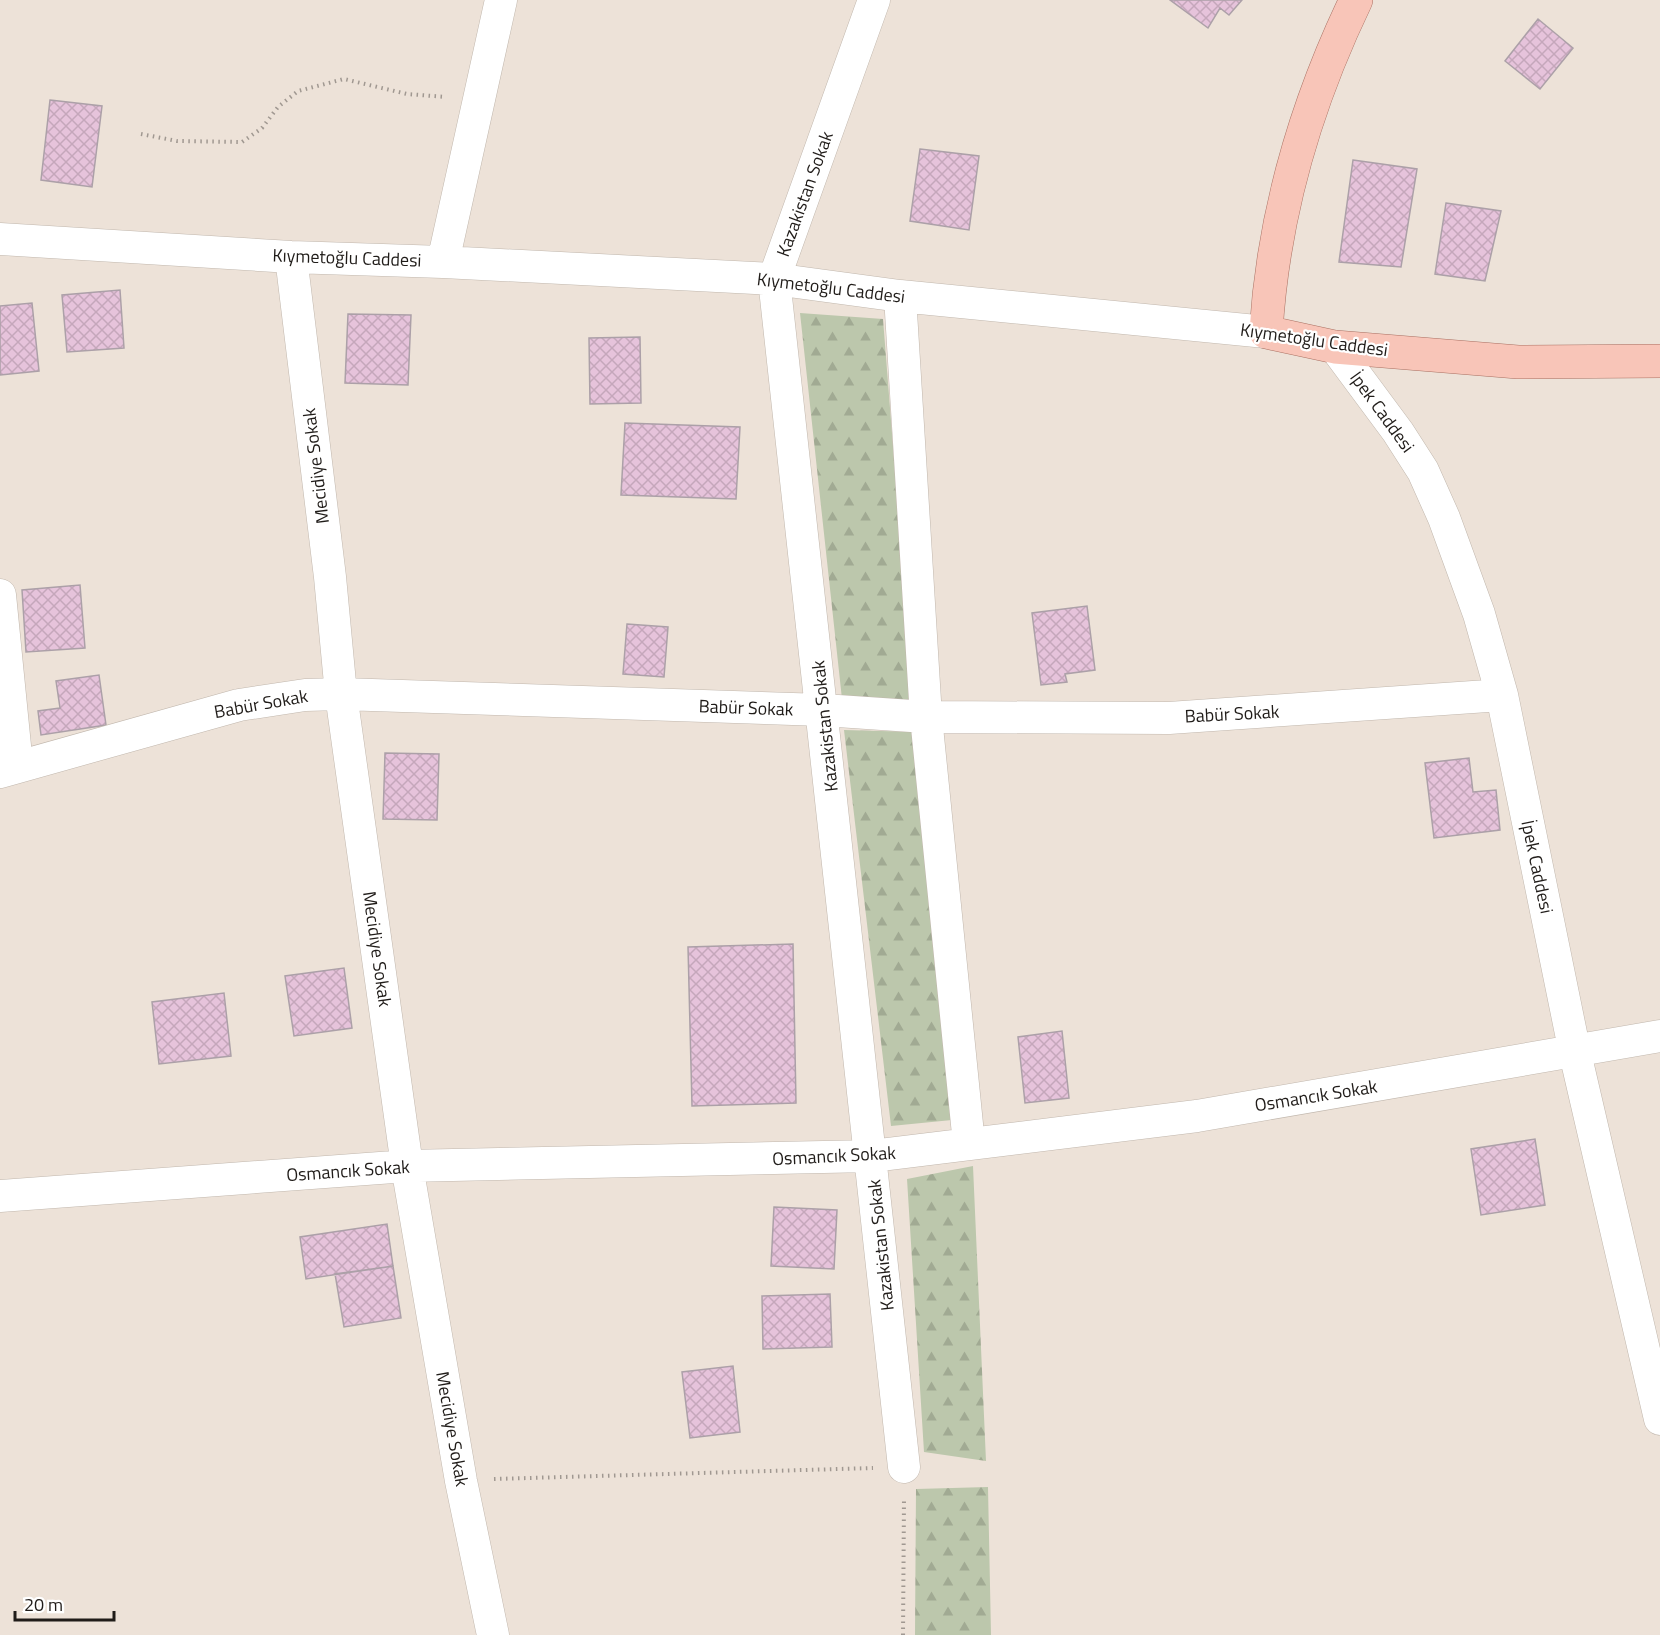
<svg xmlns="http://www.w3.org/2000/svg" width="1660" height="1635" font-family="'Titillium Web',sans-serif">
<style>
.forest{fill:url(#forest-firs)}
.building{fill:url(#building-cross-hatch);stroke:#aca0a8;stroke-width:1.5}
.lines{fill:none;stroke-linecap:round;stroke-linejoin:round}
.minor-casing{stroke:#c1b7ad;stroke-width:33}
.major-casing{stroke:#a97062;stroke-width:34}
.path{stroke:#a09891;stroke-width:4;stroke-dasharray:1.5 4.5;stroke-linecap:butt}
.minor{stroke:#fff;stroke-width:32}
.major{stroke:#f8c5b8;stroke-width:33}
.labels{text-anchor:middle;stroke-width:4.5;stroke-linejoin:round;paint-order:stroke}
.street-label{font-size:18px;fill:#201c19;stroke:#fff}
</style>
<defs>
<pattern id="forest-firs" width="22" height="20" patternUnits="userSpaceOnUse" patternTransform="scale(1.5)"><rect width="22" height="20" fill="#bcc7ac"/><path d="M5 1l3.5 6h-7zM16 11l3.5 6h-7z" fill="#a1aa93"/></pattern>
<pattern id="building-cross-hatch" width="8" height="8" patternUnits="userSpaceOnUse" patternTransform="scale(1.5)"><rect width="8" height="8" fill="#e6c3db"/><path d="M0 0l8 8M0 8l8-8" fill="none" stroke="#c5a7bb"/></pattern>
</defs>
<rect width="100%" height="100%" fill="#ede2d8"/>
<path class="forest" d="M 800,313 L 883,319 L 913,700 L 842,699 Z
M 844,730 L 918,732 L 952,1120 L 891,1126 Z
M 973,1166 L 986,1461 L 924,1452 L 907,1179 Z
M 988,1487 L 991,1635 L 915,1635 L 916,1489 Z"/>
<path class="building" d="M 1170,0 L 1242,0 L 1229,15 L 1220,8 L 1208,28 Z
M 1538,19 L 1573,48 L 1540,89 L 1505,61 Z
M 50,100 L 102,106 L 92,187 L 41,180 Z
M 920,149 L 979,156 L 969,230 L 910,221 Z
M 1353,160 L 1417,169 L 1401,267 L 1339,262 Z
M 1446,203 L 1501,211 L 1485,281 L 1435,274 Z
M 120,290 L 124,348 L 67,352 L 62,295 Z
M 32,303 L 39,371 L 0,375 L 0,306 Z
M 348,314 L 411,315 L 408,385 L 345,383 Z
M 640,337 L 641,403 L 590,404 L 589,338 Z
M 625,423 L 740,427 L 736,499 L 621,495 Z
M 80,585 L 85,648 L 26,652 L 22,590 Z
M 1087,606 L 1095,670 L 1065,674 L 1067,682 L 1041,685 L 1032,613 Z
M 627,624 L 668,627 L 664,677 L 623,674 Z
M 99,675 L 106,725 L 41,735 L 38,711 L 60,708 L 56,681 Z
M 385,753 L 439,754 L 437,820 L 383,819 Z
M 1469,758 L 1473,792 L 1496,790 L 1500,830 L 1434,838 L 1425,763 Z
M 793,944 L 796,1103 L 692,1106 L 688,947 Z
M 344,968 L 352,1028 L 294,1036 L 285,976 Z
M 224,993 L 231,1056 L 159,1064 L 152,1002 Z
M 1062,1031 L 1069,1098 L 1025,1103 L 1018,1037 Z
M 1535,1139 L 1545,1205 L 1481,1215 L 1471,1149 Z
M 774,1207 L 837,1210 L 834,1269 L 771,1266 Z
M 387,1224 L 393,1266 L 306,1279 L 300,1237 Z
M 393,1266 L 401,1318 L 344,1327 L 335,1274 Z
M 830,1294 L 832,1347 L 763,1349 L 762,1296 Z
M 733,1366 L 740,1432 L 690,1438 L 682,1372 Z"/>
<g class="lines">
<defs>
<path id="minor" d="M 874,0 L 774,279 L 904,1467
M 0,239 L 291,257 L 443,262 L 774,279 L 900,296 L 1266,332
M 291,257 L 330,577 L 341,694 L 407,1166 L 461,1481 L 493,1635
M 443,262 L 501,0
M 900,296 L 926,717 L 969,1144
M 1335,347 L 1398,432 L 1423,471 L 1444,518 L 1479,614 L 1502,695 L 1575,1053 L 1660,1419
M 0,595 L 17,766
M 0,772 L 239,705 L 305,695 L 341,694 L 823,710 L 926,717 L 1169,718 L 1502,695
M 0,1196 L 407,1166 L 872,1156 L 1197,1116 L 1660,1036"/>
<path id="major" d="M 1356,0 C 1306,104 1273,216 1266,332 L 1335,347 L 1518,362 L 1660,361"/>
</defs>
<use href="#minor" class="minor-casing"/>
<use href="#major" class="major-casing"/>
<path class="path" d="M 141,134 L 177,141 L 242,142 L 262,128 L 278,107 L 298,91 L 344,79 L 407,94 L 446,97
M 494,1479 L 873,1468
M 903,1635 L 904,1498"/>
<use href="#minor" class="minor"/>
<use href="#major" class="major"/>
</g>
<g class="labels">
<g class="street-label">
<text transform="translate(805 194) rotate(-70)" y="6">Kazakistan Sokak</text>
<text transform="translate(347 258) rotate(2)" y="6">Kıymetoğlu Caddesi</text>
<text transform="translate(831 288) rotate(7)" y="6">Kıymetoğlu Caddesi</text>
<text transform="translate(1314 340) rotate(8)" y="6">Kıymetoğlu Caddesi</text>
<text transform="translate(1382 412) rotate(54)" y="6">İpek Caddesi</text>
<text transform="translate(316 466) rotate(-97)" y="6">Mecidiye Sokak</text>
<text transform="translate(261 704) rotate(-10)" y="6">Babür Sokak</text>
<text transform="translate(746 708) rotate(2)" y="6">Babür Sokak</text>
<text transform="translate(1232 714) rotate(-3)" y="6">Babür Sokak</text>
<text transform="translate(825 726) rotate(-96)" y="6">Kazakistan Sokak</text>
<text transform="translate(1537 867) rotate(78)" y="6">İpek Caddesi</text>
<text transform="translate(377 949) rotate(82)" y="6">Mecidiye Sokak</text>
<text transform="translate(1316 1096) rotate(-9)" y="6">Osmancık Sokak</text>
<text transform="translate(834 1156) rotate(-3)" y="6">Osmancık Sokak</text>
<text transform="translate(348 1171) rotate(-4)" y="6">Osmancık Sokak</text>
<text transform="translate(881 1245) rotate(-96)" y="6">Kazakistan Sokak</text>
<text transform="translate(452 1429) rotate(80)" y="6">Mecidiye Sokak</text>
</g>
</g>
<path d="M15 1611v9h99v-9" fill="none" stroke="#201c19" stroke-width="3"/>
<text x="24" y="1611" font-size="18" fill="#201c19" stroke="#ffffff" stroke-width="4.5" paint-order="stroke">20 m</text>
</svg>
